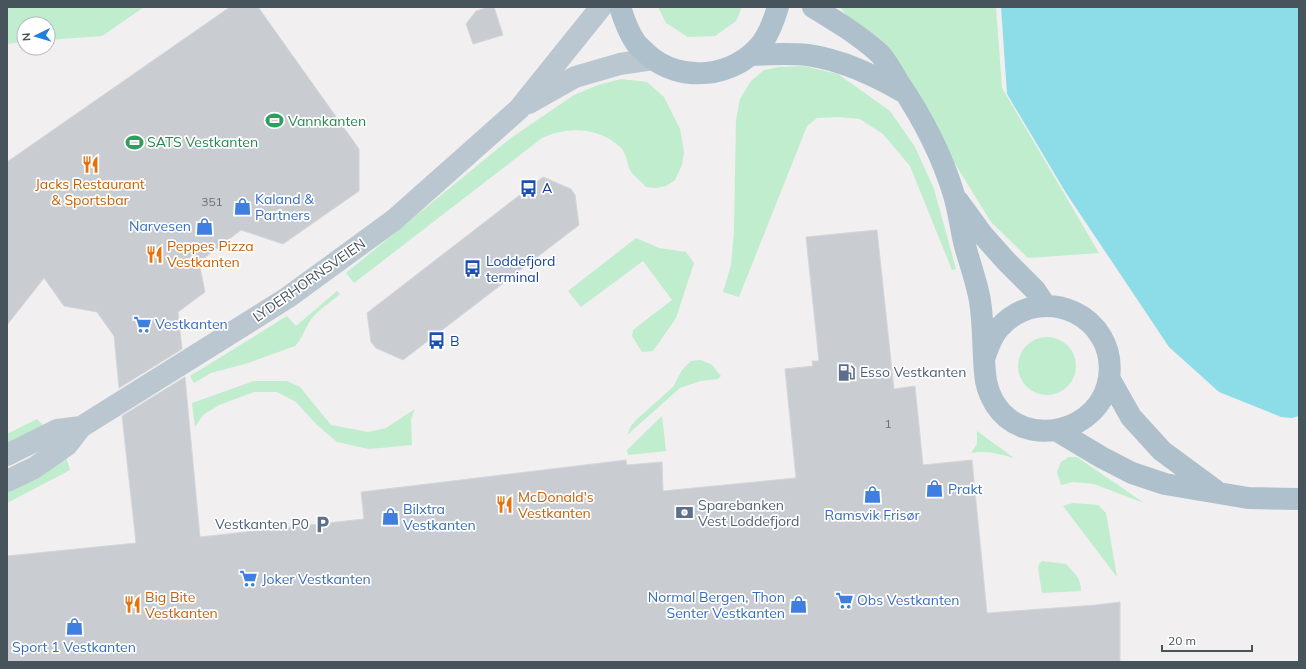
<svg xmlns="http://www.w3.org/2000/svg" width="1306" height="669" font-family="Mulish,sans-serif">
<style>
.green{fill:#bfedcd}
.water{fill:#8ddde9}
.building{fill:#c9ccd1;stroke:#d3d6da}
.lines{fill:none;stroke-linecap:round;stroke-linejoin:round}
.secondary{stroke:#bbc7d0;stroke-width:22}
.primary{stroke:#afc0cd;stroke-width:22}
.labels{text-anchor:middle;stroke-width:3.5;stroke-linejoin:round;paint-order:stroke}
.number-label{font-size:12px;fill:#687278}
.leisure-label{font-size:14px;fill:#27864d;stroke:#fff;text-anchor:start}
.food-label{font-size:14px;fill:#c56008;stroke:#fff;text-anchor:start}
.transit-label{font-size:14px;fill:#164399;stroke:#fff;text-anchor:start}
.shop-label{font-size:14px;fill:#366cbe;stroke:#fff;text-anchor:start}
.street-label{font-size:14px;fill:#47545b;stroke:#fff}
.service-label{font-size:14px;fill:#4e5e75;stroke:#fff;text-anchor:start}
</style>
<rect width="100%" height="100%" fill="#f1efef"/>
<path class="green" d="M 7,7 L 144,7 L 102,36 L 48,40 L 48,24 L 24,24 L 24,42 L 7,44 Z
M 658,7 L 742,7 L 736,21 L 715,36 L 688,37 L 666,23 Z
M 840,7 L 996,7 L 1002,88 L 1099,253 L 1028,258 L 991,222 L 912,94 Z
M 804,66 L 838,74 L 890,111 L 915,147 L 934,189 L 956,269 L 952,270 L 910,166 L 883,134 L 860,119 L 839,117 L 817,118 L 807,126 L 739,297 L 723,292 L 731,265 L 734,232 L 736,120 L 740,99 L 751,81 L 764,70 L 779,67 Z
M 621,79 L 647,82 L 664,97 L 680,129 L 684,151 L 682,165 L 675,180 L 666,186 L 656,188 L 646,187 C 642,182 635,177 631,172 C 627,165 627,155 622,149 C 601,127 568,126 542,138 L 354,283 L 346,273 L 511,138 L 574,95 L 598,85 Z
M 636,238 L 659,248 L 686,252 L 694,263 L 676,318 L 653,351 L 642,352 L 632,336 L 633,330 L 672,300 L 643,261 L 581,307 L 568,291 Z
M 337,291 L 340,294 C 331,302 320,309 313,317 C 305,326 303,339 295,346 L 248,363 L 211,373 L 194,383 L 190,376 L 287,316 L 296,326 Z
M1018 366a29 29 0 1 1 58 0a29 29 0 1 1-58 0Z
M 700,360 L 711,364 L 721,376 L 718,379 L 700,381 L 680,388 L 627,435 L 631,426 L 636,420 L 673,387 L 682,370 L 691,361 Z
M 254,381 L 287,381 L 300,387 L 331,425 L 368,432 L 386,428 L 415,409 L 411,419 L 412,445 L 369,449 L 337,442 L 316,424 L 296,402 L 277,392 L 254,392 L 219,405 L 203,415 L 195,427 L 192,403 Z
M 662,416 L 666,451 L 628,455 L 627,450 Z
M 37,419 L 45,427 L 7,446 L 7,434 Z
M 977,431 L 1014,458 C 999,454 987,450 971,453 L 977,444 Z
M 66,457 L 70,470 L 7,503 L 7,490 Z
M 1069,457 L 1077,457 L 1144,503 L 1094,484 L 1073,482 L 1061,485 L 1057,472 L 1061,462 Z
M 1073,503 L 1098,505 L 1106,513 L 1117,577 L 1063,506 Z
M 1042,561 L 1066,564 C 1074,573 1081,578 1081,591 L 1042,593 L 1038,568 L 1039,564 Z"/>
<path class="water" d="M 1001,7 L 1299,7 L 1299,416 L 1292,418 L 1281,417 L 1219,392 L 1169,347 L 1066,193 L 1007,94 Z"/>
<path class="building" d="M 230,7 L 258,7 L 359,149 L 359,191 L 283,244 L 241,230 L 199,262 L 205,292 L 178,312 L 182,349 L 119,388 L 114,336 L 97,312 L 64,306 L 44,278 L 7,325 L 7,162 Z
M 489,7 L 494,7 L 503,35 L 473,44 L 466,24 L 476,11 Z
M 543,177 L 571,189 L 575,195 L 579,225 L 403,360 L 376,348 L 371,342 L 367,313 Z
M 877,230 L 894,389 L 915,386 L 923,465 L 972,460 L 987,613 L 1096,605 L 1120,602 L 1120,662 L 7,662 L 7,556 L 136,543 L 122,416 L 185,377 L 200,537 L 364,519 L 361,492 L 626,460 L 627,465 L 662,462 L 663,491 L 796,478 L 785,369 L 813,366 L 812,361 L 819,361 L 806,237 Z"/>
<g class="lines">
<path class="secondary" d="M 529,103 L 575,77 L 620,64 L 653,59
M 7,455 L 57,430 L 81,427
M 7,481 L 34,468 L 67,445 L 81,427 L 287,298 L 394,220 L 519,109 L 601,7"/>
<path class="primary" d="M 620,7 C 624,20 628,32 636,43 C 639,47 644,50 647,54 C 680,84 735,78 762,43 C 770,32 774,20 778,7
M 813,7 C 836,21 859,35 879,53 C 887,61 893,73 899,83 C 922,117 942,155 954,195 C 959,212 961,230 965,246 C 970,264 977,283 980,301 C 983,320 983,339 984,358 C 985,376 985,387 995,404 C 1025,451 1101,432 1109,378 C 1118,316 1042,281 1000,327 C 991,336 988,348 984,359
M 750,55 C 769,54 789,53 808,55 C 842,60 873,75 902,91
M 958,201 L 982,234 L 1006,261 L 1035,290 L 1045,305
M 1109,378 L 1131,417 L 1162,451 L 1215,490
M 1056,430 L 1101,457 L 1132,473 L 1165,484 L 1248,498 L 1299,499"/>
</g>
<defs>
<symbol id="stadium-bare" viewBox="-9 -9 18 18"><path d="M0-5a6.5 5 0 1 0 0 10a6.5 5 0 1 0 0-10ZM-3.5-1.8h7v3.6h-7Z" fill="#2e9e5b" stroke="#fff" stroke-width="2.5" paint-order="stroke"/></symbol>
<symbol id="restaurant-bare" viewBox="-9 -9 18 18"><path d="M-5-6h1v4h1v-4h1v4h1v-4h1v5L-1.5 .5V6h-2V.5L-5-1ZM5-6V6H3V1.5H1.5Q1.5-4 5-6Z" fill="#e8710a" stroke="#fff" stroke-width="2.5" paint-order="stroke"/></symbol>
<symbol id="bus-bare" viewBox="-9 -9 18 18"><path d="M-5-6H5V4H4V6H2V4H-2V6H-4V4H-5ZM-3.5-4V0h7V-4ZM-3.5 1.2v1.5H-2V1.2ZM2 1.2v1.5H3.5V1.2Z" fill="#1a4fb4" stroke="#fff" stroke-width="2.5" paint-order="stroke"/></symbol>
<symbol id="shop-bare" viewBox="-9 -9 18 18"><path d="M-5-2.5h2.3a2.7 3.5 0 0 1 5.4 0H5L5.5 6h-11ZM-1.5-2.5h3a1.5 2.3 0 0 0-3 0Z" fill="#3f7fe0" stroke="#fff" stroke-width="2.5" paint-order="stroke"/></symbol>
<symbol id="supermarket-bare" viewBox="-9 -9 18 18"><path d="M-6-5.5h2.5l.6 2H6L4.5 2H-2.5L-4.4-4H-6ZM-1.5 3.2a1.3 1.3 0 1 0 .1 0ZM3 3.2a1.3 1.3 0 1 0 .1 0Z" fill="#3f7fe0" stroke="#fff" stroke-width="2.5" paint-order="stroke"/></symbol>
<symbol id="fuel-bare" viewBox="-9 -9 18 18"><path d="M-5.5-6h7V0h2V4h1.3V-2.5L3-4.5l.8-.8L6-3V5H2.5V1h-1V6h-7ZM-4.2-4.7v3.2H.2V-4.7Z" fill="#5c6f8a" stroke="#fff" stroke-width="2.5" paint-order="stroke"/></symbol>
<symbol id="bank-bare" viewBox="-9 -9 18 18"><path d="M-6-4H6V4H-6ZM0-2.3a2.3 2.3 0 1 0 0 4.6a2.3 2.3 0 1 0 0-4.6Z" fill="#5c6f8a" stroke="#fff" stroke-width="2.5" paint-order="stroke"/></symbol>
<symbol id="parking-bare" viewBox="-9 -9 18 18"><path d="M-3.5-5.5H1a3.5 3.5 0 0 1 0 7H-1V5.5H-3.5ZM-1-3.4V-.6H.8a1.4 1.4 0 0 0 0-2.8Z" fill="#5c6f8a" stroke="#fff" stroke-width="2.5" paint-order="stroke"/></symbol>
</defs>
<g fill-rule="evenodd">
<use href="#stadium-bare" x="262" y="108" width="25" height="25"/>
<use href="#stadium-bare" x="122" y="130" width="25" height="25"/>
<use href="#restaurant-bare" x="78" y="152" width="25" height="25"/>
<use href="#bus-bare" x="516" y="176" width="25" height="25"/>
<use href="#shop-bare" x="230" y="194" width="25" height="25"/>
<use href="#shop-bare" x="192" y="214" width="25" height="25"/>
<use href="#restaurant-bare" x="142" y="242" width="25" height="25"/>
<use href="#bus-bare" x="460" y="256" width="25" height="25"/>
<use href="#supermarket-bare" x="130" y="312" width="25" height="25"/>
<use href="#bus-bare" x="424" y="328" width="25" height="25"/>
<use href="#fuel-bare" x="834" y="360" width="25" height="25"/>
<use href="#shop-bare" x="922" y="476" width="25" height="25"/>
<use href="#shop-bare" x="860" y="482" width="25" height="25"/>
<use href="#restaurant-bare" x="492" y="492" width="25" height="25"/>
<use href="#bank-bare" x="672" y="500" width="25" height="25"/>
<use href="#shop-bare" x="378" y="504" width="25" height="25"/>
<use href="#parking-bare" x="310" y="512" width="25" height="25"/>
<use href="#supermarket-bare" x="236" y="566" width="25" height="25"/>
<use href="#supermarket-bare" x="832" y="588" width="25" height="25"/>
<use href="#restaurant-bare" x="120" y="592" width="25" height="25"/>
<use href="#shop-bare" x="786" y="592" width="25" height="25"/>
<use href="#shop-bare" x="62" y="614" width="25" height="25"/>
</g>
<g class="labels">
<g class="number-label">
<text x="212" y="206">351</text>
<text x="888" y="428">1</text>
</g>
<g class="leisure-label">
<text x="288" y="126">Vannkanten</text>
<text x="147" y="147">SATS Vestkanten</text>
</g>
<g class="food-label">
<text x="90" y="189" text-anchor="middle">Jacks Restaurant<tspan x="90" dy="16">&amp; Sportsbar</tspan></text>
<text x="167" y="251">Peppes Pizza<tspan x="167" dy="16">Vestkanten</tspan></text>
<text x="518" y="502">McDonald's<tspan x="518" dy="16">Vestkanten</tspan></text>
<text x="145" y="602">Big Bite<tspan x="145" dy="16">Vestkanten</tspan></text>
</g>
<g class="transit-label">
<text x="542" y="193">A</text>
<text x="486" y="266">Loddefjord<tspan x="486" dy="16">terminal</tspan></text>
<text x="450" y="346">B</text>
</g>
<g class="shop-label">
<text x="255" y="204">Kaland &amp;<tspan x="255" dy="16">Partners</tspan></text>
<text x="191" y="231" text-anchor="end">Narvesen</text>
<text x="155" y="329">Vestkanten</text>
<text x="948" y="494">Prakt</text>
<text x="403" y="514">Bilxtra<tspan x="403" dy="16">Vestkanten</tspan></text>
<text x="872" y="520" text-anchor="middle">Ramsvik Frisør</text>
<text x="262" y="584">Joker Vestkanten</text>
<text x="785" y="602" text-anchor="end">Normal Bergen, Thon<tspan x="785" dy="16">Senter Vestkanten</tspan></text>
<text x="857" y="605">Obs Vestkanten</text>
<text x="74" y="652" text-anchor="middle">Sport 1 Vestkanten</text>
</g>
<g class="street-label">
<text transform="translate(309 280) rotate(-35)" y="5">LYDERHORNSVEIEN</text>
</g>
<g class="service-label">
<text x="860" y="377">Esso Vestkanten</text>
<text x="698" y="510">Sparebanken<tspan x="698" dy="16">Vest Loddefjord</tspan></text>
<text x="309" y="529" text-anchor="end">Vestkanten P0</text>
</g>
</g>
<rect width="1306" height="669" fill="none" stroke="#47545b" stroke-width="16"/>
<g transform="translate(36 36) rotate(265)"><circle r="19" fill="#ffffff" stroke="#b5bbbd"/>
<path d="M0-3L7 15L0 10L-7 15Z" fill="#207fda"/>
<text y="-6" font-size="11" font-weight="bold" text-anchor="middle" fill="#47545b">N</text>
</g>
<path d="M1162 645v6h90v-6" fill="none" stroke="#47545b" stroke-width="2"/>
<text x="1168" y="645" font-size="12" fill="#47545b" stroke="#ffffff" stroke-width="3" paint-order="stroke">20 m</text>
</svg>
